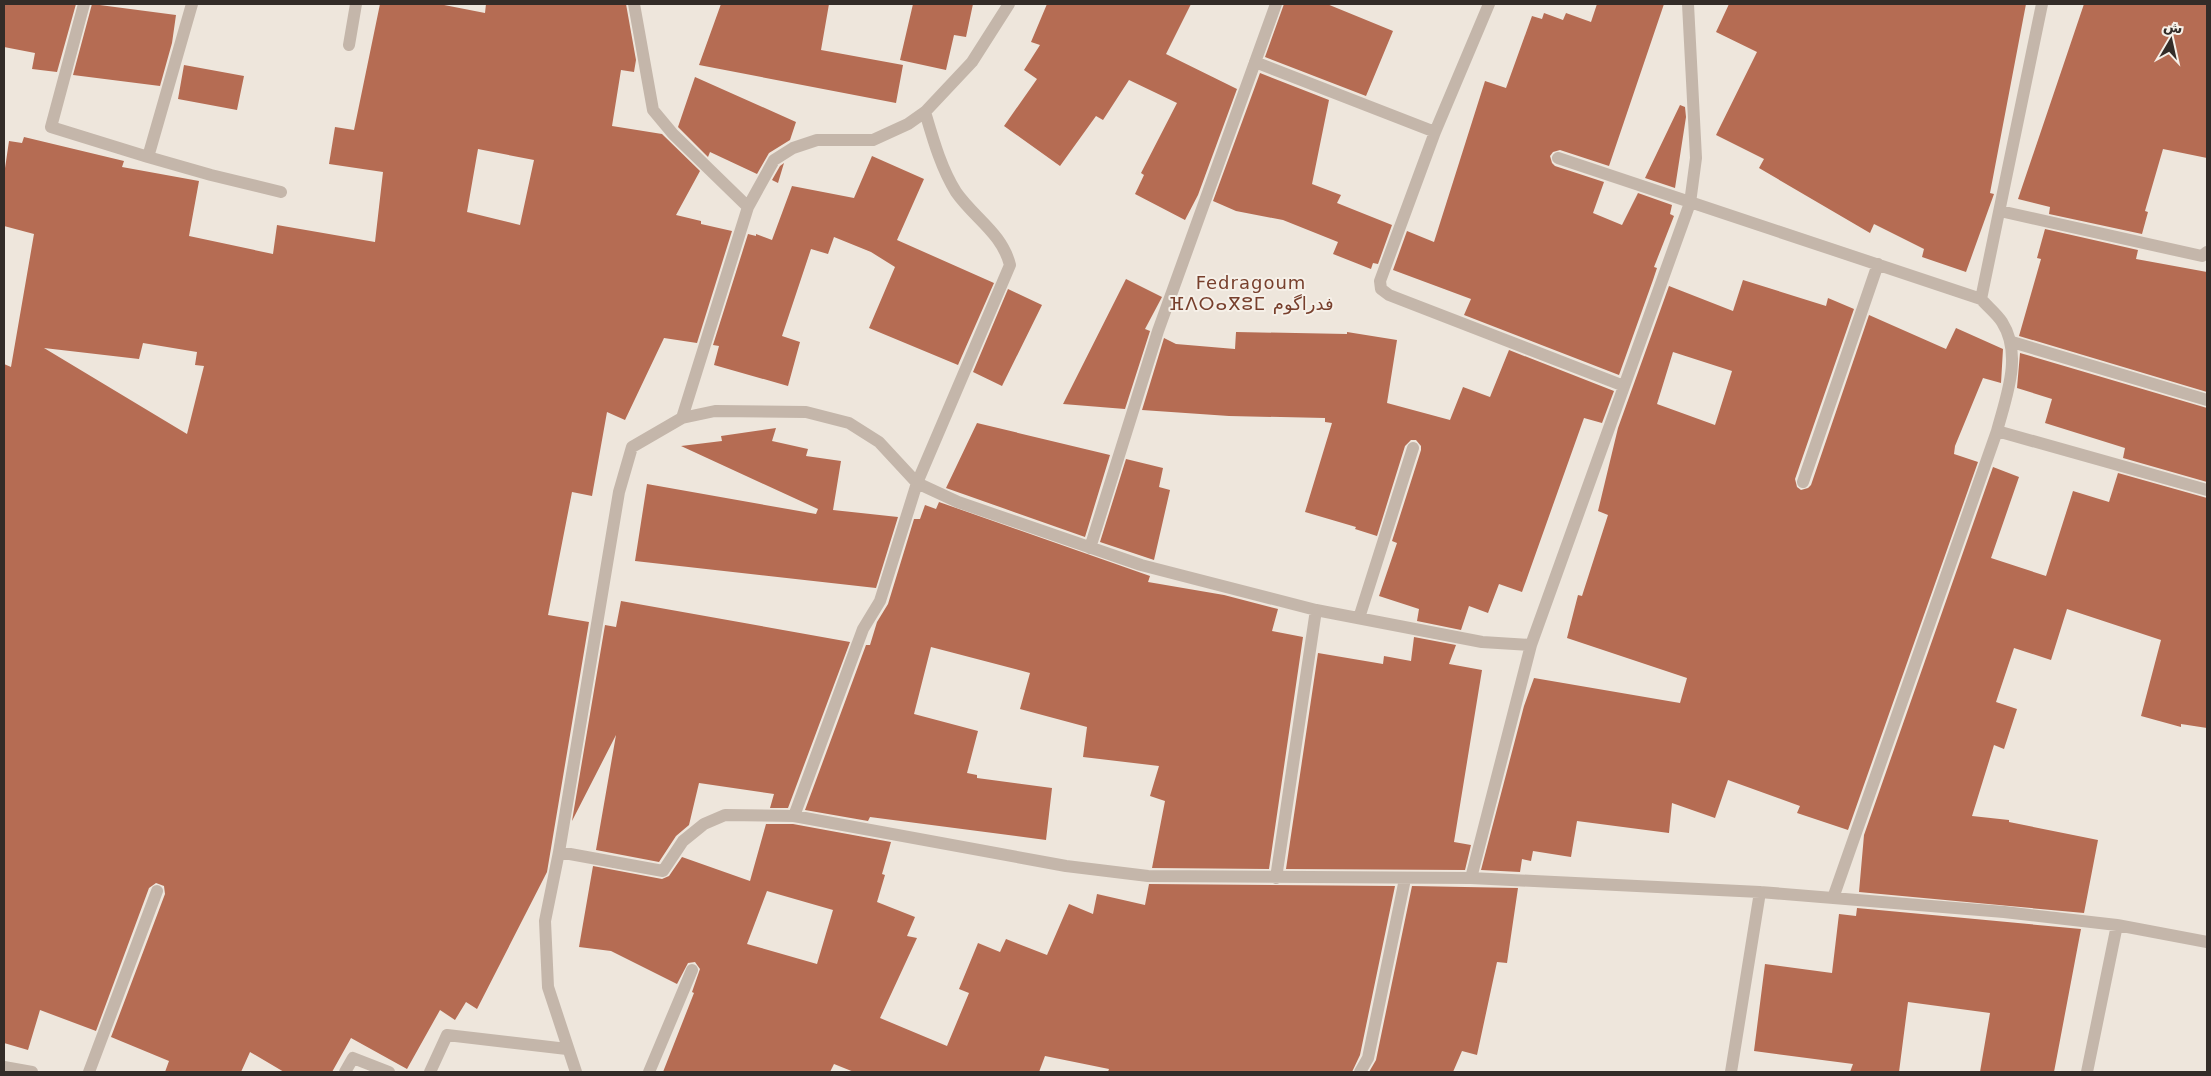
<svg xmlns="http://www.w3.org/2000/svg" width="2211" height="1076" font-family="'DejaVu Sans',Cairo,'Noto Sans Tifinagh',sans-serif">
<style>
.building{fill:#b56c53;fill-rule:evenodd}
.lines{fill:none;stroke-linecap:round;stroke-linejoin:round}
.minor{stroke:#c4b6aa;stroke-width:12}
.labels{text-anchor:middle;stroke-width:4;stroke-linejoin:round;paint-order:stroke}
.quarter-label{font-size:18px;letter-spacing:1px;fill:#773f2c;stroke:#f6f0e8}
</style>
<rect width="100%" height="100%" fill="#eee6dc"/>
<path class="building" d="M 4,4 L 76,4 L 57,72 L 32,69 L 35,53 L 4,47 Z
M 92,4 L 176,15 L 172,43 L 160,86 L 73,75 Z
M 380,4 L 439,4 L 485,13 L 486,4 L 626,4 L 636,60 L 634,72 L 621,70 L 612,126 L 662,134 L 700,171 L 676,215 L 701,221 L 701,224 L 732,231 L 697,343 L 664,338 L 625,420 L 607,412 L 592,496 L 572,492 L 548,615 L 589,622 L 547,872 L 477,1009 L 466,1002 L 455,1020 L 440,1010 L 407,1069 L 351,1038 L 332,1072 L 284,1072 L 250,1052 L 241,1072 L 165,1072 L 169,1061 L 111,1037 L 165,894 L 164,886 L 156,883 L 149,888 L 96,1031 L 40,1010 L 28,1050 L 4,1043 L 4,364 L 11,367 L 34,234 L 4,226 L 4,175 L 9,141 L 22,143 L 24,137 L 124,161 L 122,167 L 199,181 L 189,236 L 273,254 L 277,225 L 375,242 L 383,172 L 329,164 L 335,127 L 354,130 ZM 478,149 L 534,160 L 520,225 L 467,212 ZM 143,343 L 197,352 L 195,365 L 204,366 L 187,434 L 44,348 L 139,359 Z
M 721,4 L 829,4 L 821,50 L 903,65 L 896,103 L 699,65 Z
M 913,4 L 973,4 L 966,37 L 954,35 L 946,70 L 900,60 Z
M 1047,4 L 1191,4 L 1166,54 L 1237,89 L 1198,195 L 1185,220 L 1135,194 L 1144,175 L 1141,173 L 1177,103 L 1129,80 L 1103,120 L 1096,116 L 1060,166 L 1004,126 L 1037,79 L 1024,70 L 1040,45 L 1031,42 Z
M 1284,4 L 1327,4 L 1393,31 L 1366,96 L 1265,57 Z
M 1597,4 L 1664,4 L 1609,166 L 1560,150 L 1553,152 L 1550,156 L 1552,163 L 1555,166 L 1604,182 L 1593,213 L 1622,225 L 1638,193 L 1672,205 L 1670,214 L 1674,216 L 1654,267 L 1657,268 L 1653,280 L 1619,375 L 1464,315 L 1471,299 L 1393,270 L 1407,231 L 1434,242 L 1485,81 L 1506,88 L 1532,16 L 1542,19 L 1544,13 L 1563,20 L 1566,13 L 1591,22 Z
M 1729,4 L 2026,4 L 1990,193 L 1994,194 L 1966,272 L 1922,257 L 1924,249 L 1874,224 L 1870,233 L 1759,168 L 1764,159 L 1716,135 L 1757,52 L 1716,32 Z
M 2084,4 L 2207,4 L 2207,158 L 2163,149 L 2145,211 L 2148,212 L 2142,234 L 2049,214 L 2050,207 L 2018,199 Z
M 184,65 L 244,76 L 237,110 L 178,99 Z
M 1260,73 L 1329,100 L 1312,184 L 1341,195 L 1337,203 L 1392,225 L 1378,264 L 1373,263 L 1371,269 L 1333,254 L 1338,242 L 1283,220 L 1236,211 L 1213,201 Z
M 695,77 L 796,122 L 790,140 L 769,153 L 757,174 L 710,152 L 708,157 L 678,127 Z
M 1680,105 L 1685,107 L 1686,117 L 1675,188 L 1645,178 Z
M 872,156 L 924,179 L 897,240 L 994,283 L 958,365 L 869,328 L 895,267 L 871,252 L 834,237 L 828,254 L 811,249 L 782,336 L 800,342 L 788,386 L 714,365 L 719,346 L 713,345 L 748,234 L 756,236 L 756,234 L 772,240 L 792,186 L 854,198 Z
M 784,163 L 778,183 L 772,180 L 780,166 Z
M 2045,229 L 2138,250 L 2136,259 L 2207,272 L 2207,392 L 2019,336 L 2041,259 L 2037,258 Z
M 1126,279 L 1162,297 L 1145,329 L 1150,331 L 1125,409 L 1063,404 Z
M 1743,280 L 1826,306 L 1828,298 L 1854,309 L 1795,479 L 1797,487 L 1801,490 L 1808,488 L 1811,485 L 1869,315 L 1946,349 L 1956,328 L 2003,349 L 2001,383 L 1983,378 L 1955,446 L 1954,454 L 1978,462 L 1848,830 L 1797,813 L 1800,806 L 1728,780 L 1715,818 L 1672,803 L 1669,833 L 1577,821 L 1571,857 L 1533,851 L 1531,861 L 1522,859 L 1520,872 L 1481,870 L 1524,706 L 1534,678 L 1680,703 L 1687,678 L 1567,638 L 1578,595 L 1582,596 L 1608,515 L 1598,511 L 1618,428 L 1669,286 L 1733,311 ZM 1673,352 L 1732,371 L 1715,425 L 1657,404 Z
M 1008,289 L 1042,305 L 1002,386 L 973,372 Z
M 1236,332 L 1347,334 L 1347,332 L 1397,340 L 1387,403 L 1450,420 L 1463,387 L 1490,397 L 1509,350 L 1614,391 L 1602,423 L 1584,418 L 1522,592 L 1499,584 L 1488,613 L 1469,606 L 1461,630 L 1417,621 L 1419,609 L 1379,596 L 1397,543 L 1392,541 L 1421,450 L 1421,446 L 1416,440 L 1411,440 L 1405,446 L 1377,536 L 1355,529 L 1356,527 L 1305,512 L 1332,423 L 1325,422 L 1325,418 L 1229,416 L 1142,410 L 1164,338 L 1176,344 L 1235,349 Z
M 2020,353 L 2207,408 L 2207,482 L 2123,458 L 2125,448 L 2045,423 L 2052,399 L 2017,388 Z
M 977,423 L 1110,455 L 1085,537 L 946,488 Z
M 776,428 L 772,441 L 808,449 L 806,456 L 841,461 L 833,510 L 898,517 L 876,588 L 635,561 L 647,484 L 816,514 L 818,509 L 681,446 L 722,441 L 721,436 Z
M 1126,459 L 1163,468 L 1159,487 L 1170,490 L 1154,560 L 1100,542 Z
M 1993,467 L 2019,477 L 1991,558 L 2046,576 L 2073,491 L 2109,502 L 2118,473 L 2207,498 L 2207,728 L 2181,724 L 2181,727 L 2141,716 L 2161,640 L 2067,609 L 2051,660 L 2014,648 L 1996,702 L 2017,709 L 2004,749 L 1994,745 L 1972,816 L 2009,820 L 2009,822 L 2098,840 L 2084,913 L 1859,892 L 1864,835 Z
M 939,502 L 1150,576 L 1148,582 L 1224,595 L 1278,609 L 1272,631 L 1303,637 L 1269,869 L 1152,868 L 1165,801 L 1150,796 L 1159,766 L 1083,757 L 1087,727 L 1020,709 L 1030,673 L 931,647 L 914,714 L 978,731 L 967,773 L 977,775 L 977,778 L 1052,788 L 1046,840 L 870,817 L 868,821 L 805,810 L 866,645 L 870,645 L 877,622 L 888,604 L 914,519 L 920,519 L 925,505 L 936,509 Z
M 621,601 L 850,642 L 788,808 L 770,808 L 774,794 L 699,783 L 689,825 L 676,836 L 659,862 L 596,850 L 616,735 L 572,821 L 605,625 L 616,627 Z
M 1414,637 L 1456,645 L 1449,664 L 1482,670 L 1454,842 L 1471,845 L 1465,870 L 1286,869 L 1318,653 L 1383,664 L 1384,656 L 1411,661 Z
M 766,824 L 793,824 L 891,842 L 882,874 L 885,875 L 877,902 L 915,917 L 907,936 L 917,938 L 880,1018 L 947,1046 L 969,993 L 959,989 L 978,943 L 1000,952 L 1006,939 L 1047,955 L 1069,904 L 1093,914 L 1097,894 L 1145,905 L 1149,884 L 1395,886 L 1360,1055 L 1352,1072 L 1108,1072 L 1109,1069 L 1045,1056 L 1039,1072 L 854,1072 L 834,1064 L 830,1072 L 663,1072 L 694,993 L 692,992 L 700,969 L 695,962 L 688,963 L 677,984 L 611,951 L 579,947 L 593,866 L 662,879 L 669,876 L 682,857 L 750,881 ZM 767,891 L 833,910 L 817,964 L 747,944 Z
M 1412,886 L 1518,888 L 1507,963 L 1497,962 L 1477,1055 L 1462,1051 L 1453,1072 L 1369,1072 L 1376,1060 Z
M 1857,908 L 2081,929 L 2054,1072 L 1980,1072 L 1990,1013 L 1908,1002 L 1899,1072 L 1850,1072 L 1853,1064 L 1754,1051 L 1765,964 L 1832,973 L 1839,914 L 1856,916 Z"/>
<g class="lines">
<path class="minor" d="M 84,4 L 51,127 L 148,157 L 192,4
M 634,4 L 653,110 L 673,134 L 748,207 L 682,418
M 1489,4 L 1435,132 L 1380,281 L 1381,289 L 1389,295 L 1624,386
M 349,45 L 356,4
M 1255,62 L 1435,132
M 148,157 L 211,175 L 281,192
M 1558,158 L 1981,299
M 748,207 L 774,160 L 793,148 L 817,140 L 873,140 L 908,124 L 925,112 L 972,62 L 1009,4
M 2000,211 L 2202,256 L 2207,252
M 2012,342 L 2207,400
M 1997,431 L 2207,490
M 1803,482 L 1878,264
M 1090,548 L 1158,331 L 1276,4
M 1359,618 L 1413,448
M 794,816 L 863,629 L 880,601 L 917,483 L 1010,265 C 1002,233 974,218 956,192 C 941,168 933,139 925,112
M 559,852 L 663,871 L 683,841 L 704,824 L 725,815 L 794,816 L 1066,866 L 1148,876 L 1471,878 L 1760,892 L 2004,912 L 2117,925 L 2207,942
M 1276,878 L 1316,610
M 1471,878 L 1531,645 L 1690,203 L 1696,158 L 1688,4
M 1833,898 L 1997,431 C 2006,397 2023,355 2002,322 C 1997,314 1988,307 1981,299 L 2042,4
M 4,1067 L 32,1072
M 89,1072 L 157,891
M 345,1072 L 353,1058 L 389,1072
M 430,1072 L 447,1035 L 567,1049
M 576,1072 L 548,987 L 545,921 L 559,852 L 619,492 L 632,447 L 682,418 L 715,411 L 806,412 L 849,423 L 879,442 L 917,483 L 958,502 L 1141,565 L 1316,610 L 1482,642 L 1531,645
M 649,1072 L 692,970
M 1360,1072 L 1368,1058 L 1405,879
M 1731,1072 L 1760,892
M 2087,1072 L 2117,925"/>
</g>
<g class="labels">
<g class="quarter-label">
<text x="1251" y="289">Fedragoum<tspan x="1251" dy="21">ⴼⴷⵔⴰⴳⵓⵎ فدراگوم</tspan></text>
</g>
</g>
<rect width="2211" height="1076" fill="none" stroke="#332c28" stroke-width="10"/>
<g transform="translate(2171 40) rotate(9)" stroke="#f6f0e8" stroke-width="4" paint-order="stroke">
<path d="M0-4L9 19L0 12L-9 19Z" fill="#332c28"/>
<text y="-8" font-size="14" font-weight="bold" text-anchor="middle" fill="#332c28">ش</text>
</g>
</svg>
